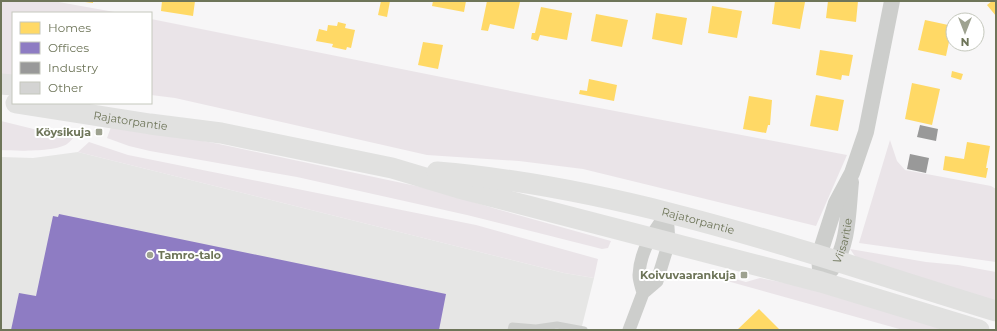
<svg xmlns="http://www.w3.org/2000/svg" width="997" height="331" font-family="Montserrat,sans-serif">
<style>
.built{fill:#e6e6e5}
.green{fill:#eae4e8}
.homes{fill:#ffd966}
.offices{fill:#8e7cc3}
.industry{fill:#999}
.building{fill:#d4d4d3}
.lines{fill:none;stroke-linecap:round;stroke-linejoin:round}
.service{stroke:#cdcecc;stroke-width:7}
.minor{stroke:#cdcecc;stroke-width:13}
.tertiary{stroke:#cdcecc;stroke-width:16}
.primary{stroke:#e1e1e0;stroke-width:21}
.poi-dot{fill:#9ea290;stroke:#fff;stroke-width:1.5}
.labels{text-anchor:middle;stroke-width:4;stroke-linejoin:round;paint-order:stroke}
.street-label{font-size:11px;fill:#6e7559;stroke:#fff}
.poi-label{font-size:11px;font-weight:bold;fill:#6e7559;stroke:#fff;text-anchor:end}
</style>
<rect width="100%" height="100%" fill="#f7f6f7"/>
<path class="built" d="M 78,152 L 564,273 L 594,278 L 581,330 L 1,330 L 1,157 L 33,158 Z"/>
<path class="green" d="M 1,1 L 53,1 L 120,13 L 13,13 L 13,79 L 1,77 Z
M 151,19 L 536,96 L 847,155 L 816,226 L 583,169 L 519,161 L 427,155 L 175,98 L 151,95 Z
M 1,121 L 58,135 L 74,137 C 72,139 70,142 67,144 C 55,152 16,151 1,150 Z
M 111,127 L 140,129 L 219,144 L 435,190 L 493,208 L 611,241 L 608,248 L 602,249 L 467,215 L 297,177 L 150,151 L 129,146 L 107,138 Z
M 890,140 L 897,161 L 905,170 L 991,186 L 996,189 L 996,262 L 859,243 Z
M 89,142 L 128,155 L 476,225 L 598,259 L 594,278 L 564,273 L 78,152 Z
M 850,249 L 926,262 L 958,265 L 996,272 L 996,306 L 857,259 Z
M 728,277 L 746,282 L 760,278 L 806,287 L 949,330 L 903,330 L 727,281 Z"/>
<path class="homes" d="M 77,1 L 93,1 L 93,3 Z
M 162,1 L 195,1 L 193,16 L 161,11 Z
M 381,1 L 390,1 L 387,17 L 378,15 Z
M 433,1 L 466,1 L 464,12 L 432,6 Z
M 487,1 L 520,2 L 514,29 L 490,24 L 488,31 L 481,30 Z
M 775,1 L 805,2 L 800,29 L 772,24 Z
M 828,1 L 858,1 L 856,22 L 826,18 Z
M 992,1 L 996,1 L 996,16 L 987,5 Z
M 712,6 L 742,11 L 737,38 L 708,33 Z
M 541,7 L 572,13 L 567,40 L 540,35 L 538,41 L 531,39 L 532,33 L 535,33 Z
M 656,13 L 687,18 L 682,45 L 652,39 Z
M 596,14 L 628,20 L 622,47 L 591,41 Z
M 925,20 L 953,26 L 953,38 L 950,37 L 946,56 L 918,50 Z
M 338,22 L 346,24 L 345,28 L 355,30 L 351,48 L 347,47 L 346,50 L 332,47 L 333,44 L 316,41 L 319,29 L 327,31 L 328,25 L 337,26 Z
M 423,42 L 443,45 L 438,69 L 418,65 Z
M 820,50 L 853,55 L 849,76 L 842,75 L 841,80 L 816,75 Z
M 952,71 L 963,74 L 961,80 L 951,77 Z
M 589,79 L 617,85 L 614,101 L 579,94 L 580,90 L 587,91 Z
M 912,83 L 940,89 L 932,125 L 905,119 Z
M 816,95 L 844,100 L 838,131 L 810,126 Z
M 749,96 L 772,100 L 770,125 L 768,125 L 766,133 L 743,129 Z
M 967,142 L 990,146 L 986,168 L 988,168 L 986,178 L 943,170 L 945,156 L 964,159 Z
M 759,309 L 780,330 L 737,330 Z"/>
<path class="offices" d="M 59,214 L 446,294 L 439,330 L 11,330 L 19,293 L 36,296 L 53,216 L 58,217 Z"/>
<path class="industry" d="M 920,125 L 938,129 L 936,141 L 917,137 Z
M 910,154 L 929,158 L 926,173 L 907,169 Z"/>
<path class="building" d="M 94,130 L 103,131 L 102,133 L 94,133 Z"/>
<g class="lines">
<path class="service" d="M 511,330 L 512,326 L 536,328 L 557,325 L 584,330"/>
<path class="minor" d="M 643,293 C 642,288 639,281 639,275 C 640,251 653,232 667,213
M 629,330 L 643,293 L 657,281 L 669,242 L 667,213"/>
<g class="tertiary">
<path id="s1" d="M 831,270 C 849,246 848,211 851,182"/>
<path d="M 821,282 L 819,256 L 836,203 L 852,173 L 866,132 L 892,1"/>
</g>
<g class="primary">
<path d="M 1,84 L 13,85"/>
<path id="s2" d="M 16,103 L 150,124 L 221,133 L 392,168 L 459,188 L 821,282 L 979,330"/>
<path id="s3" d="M 437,172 C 629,188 813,255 996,311"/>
</g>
</g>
<g class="poi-dot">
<rect x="95" y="128" width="8" height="8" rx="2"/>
<circle cx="150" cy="255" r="4"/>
<rect x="740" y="271" width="8" height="8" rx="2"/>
</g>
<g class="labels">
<g class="street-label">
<text dy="4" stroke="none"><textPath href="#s2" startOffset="116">Rajatorpantie</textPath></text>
<text dy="4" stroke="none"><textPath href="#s3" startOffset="266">Rajatorpantie</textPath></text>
<text dy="4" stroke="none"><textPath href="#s1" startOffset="32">Viisaritie</textPath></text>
</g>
<g class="poi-label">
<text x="91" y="136">Köysikuja</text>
<text x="158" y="259" text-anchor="start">Tamro-talo</text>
<text x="736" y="279">Koivuvaarankuja</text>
</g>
</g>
<rect width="997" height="331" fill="none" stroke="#6e7559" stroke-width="4"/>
<rect x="12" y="12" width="140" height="92" fill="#ffffff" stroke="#c5c8bd"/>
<rect x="20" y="22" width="20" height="12" fill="#ffd966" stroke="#c5c8bd"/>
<text x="48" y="32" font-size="12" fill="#6e7559">Homes</text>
<rect x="20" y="42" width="20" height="12" fill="#8e7cc3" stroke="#c5c8bd"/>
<text x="48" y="52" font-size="12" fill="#6e7559">Offices</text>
<rect x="20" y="62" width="20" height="12" fill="#999999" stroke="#c5c8bd"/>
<text x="48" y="72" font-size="12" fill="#6e7559">Industry</text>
<rect x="20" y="82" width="20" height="12" fill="#d4d4d3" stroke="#c5c8bd"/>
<text x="48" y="92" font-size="12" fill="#6e7559">Other</text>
<g transform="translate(965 32) rotate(180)"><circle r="19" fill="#ffffff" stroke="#c5c8bd"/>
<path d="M0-3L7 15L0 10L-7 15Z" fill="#9ea290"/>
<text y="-6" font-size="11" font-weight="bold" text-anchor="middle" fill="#6e7559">N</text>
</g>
</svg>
